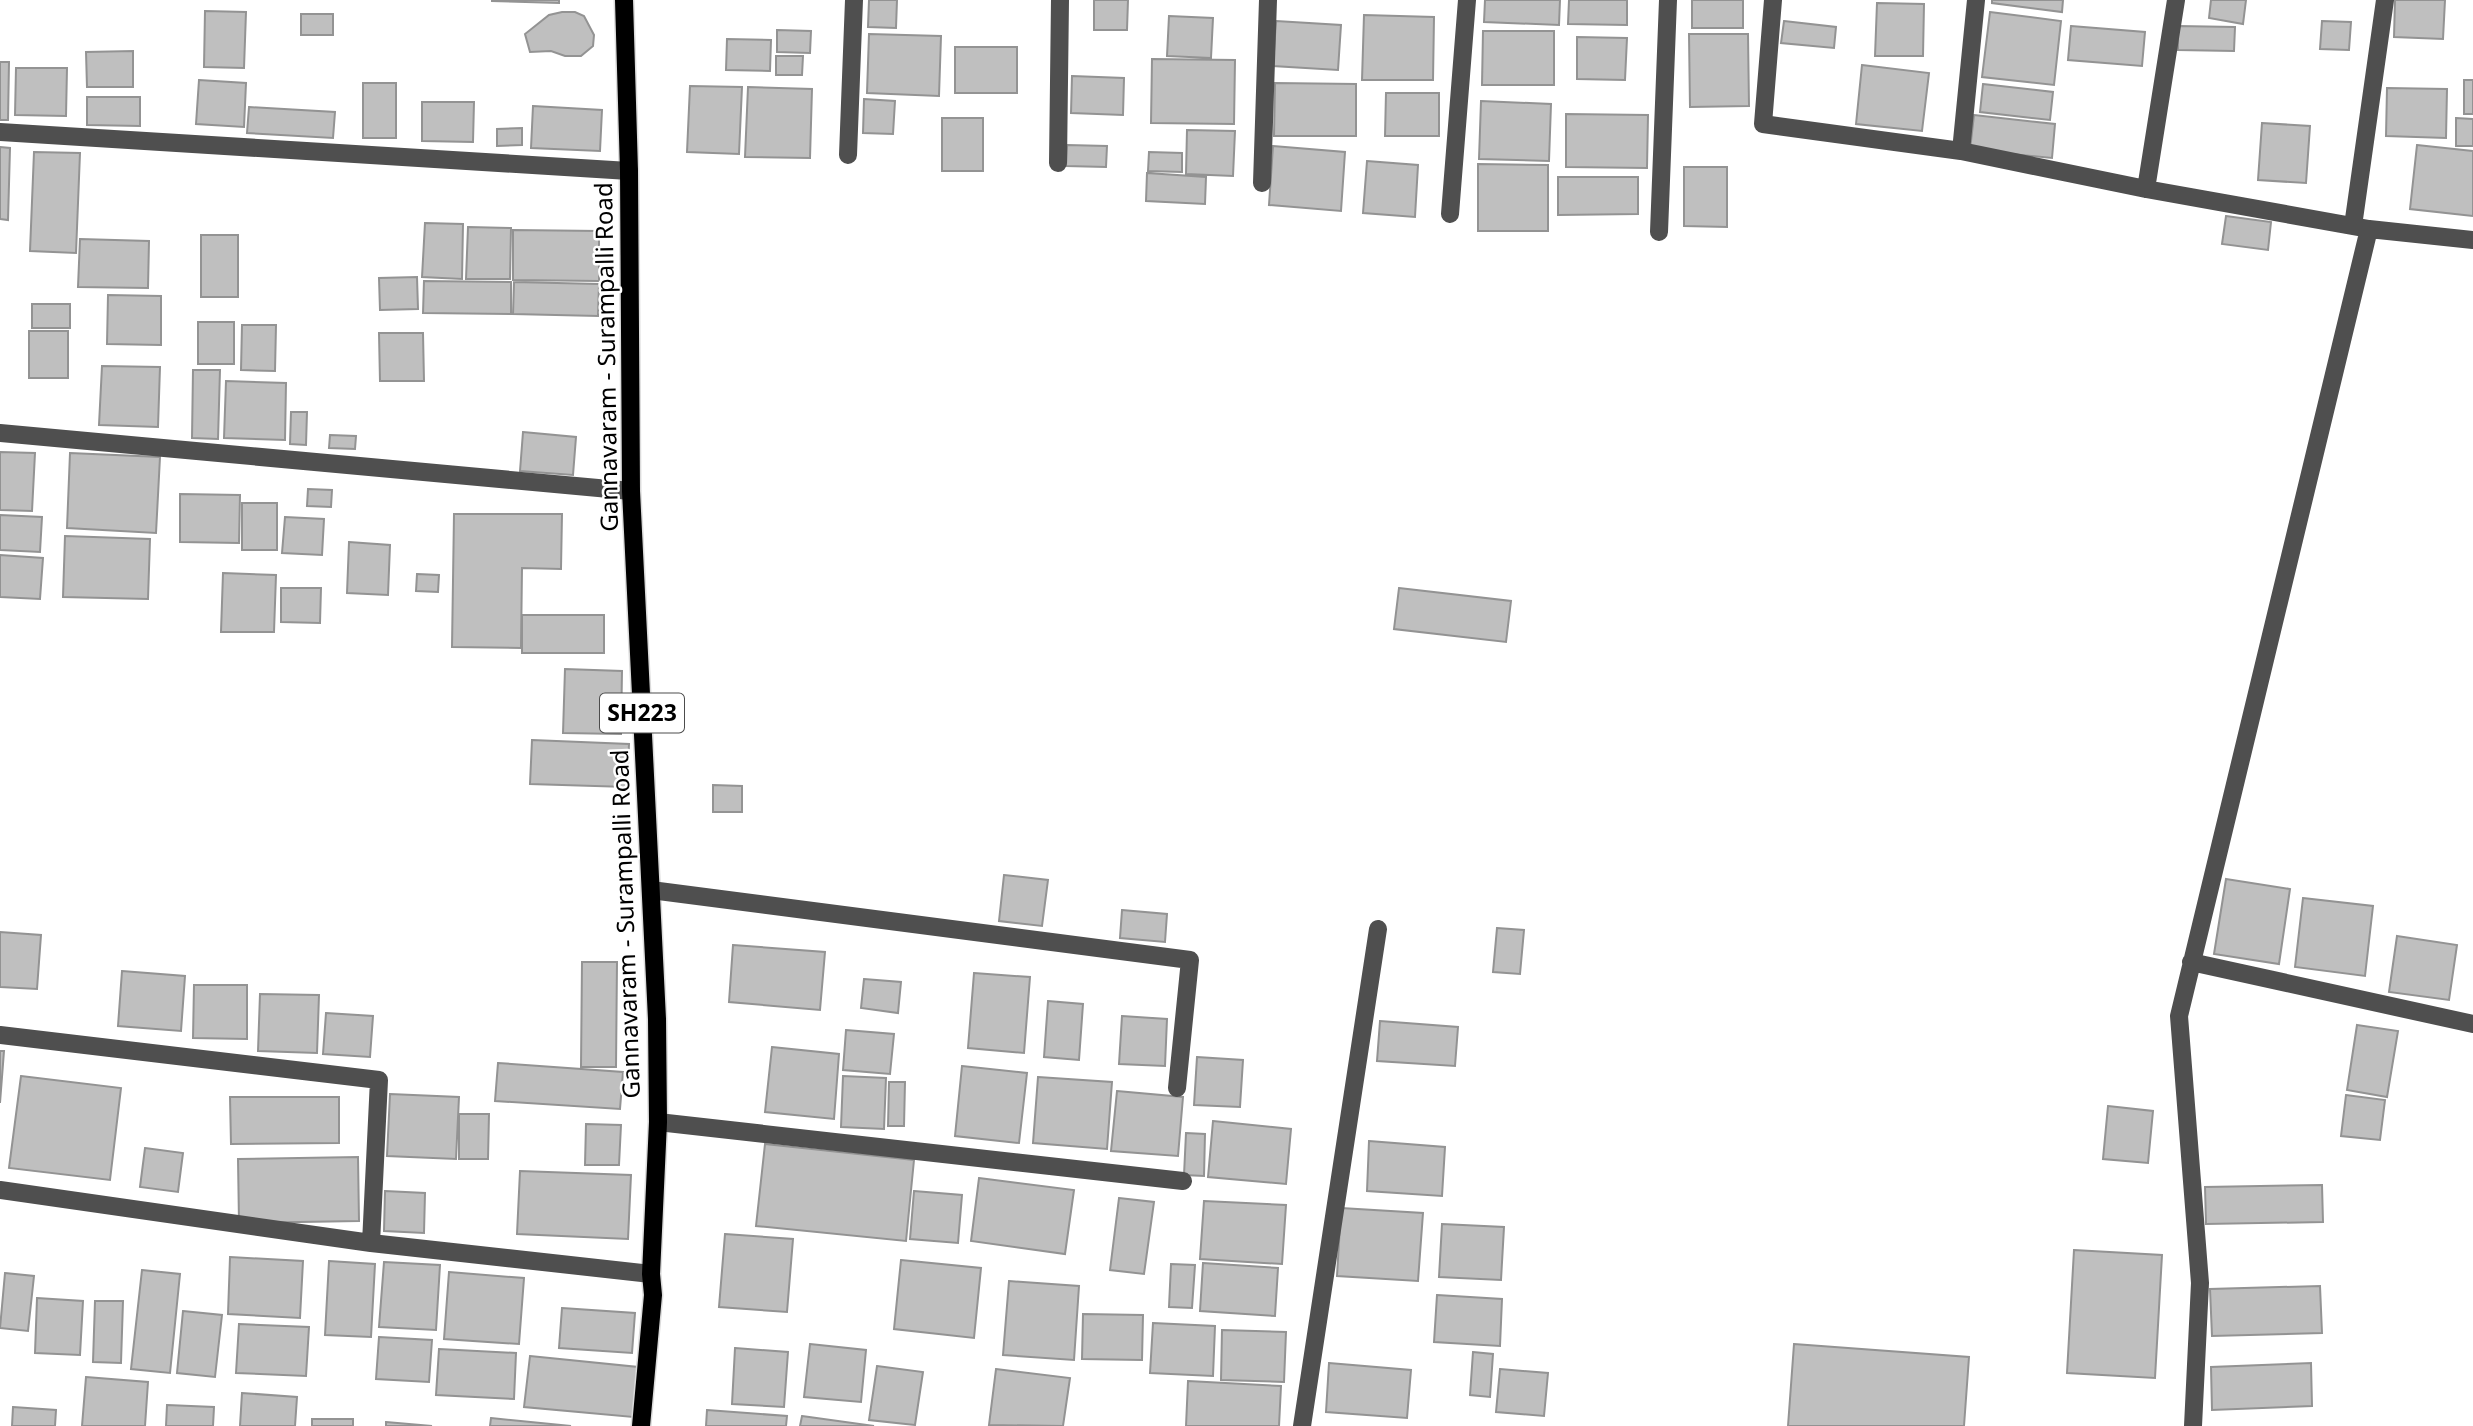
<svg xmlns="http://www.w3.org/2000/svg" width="2473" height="1426" font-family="'Noto Sans',sans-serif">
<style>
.building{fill:#bfbfbf;stroke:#939393;stroke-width:2}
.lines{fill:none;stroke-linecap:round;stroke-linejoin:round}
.major-casing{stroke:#dbdbdb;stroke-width:21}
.minor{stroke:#4f4f4f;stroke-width:18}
.major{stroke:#000;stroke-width:18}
.labels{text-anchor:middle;stroke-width:5;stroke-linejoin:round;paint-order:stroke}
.shield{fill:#fff;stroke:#4c4c4c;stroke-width:2}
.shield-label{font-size:23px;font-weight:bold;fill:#000}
.street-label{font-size:24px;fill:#000;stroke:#fff}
</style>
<rect width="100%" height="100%" fill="#fff"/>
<path class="building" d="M 492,0 L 559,0 L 559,3 L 492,1 Z
M 869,0 L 897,0 L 896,28 L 868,27 Z
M 1094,0 L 1128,0 L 1127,30 L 1094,30 Z
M 1485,0 L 1560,0 L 1559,25 L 1484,22 Z
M 1569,0 L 1627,0 L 1627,25 L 1568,24 Z
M 1692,0 L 1743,0 L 1743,28 L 1692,28 Z
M 1992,0 L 2063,0 L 2062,12 L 1992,3 Z
M 2211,0 L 2246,0 L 2243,24 L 2209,18 Z
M 2395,0 L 2445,0 L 2443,39 L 2394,37 Z
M 1877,3 L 1924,4 L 1923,56 L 1875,56 Z
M 205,11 L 246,12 L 244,68 L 204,67 Z
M 562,12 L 575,12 L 584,16 L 594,35 L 593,46 L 581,56 L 565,56 L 551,51 L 530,52 L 525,34 L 549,15 Z
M 1990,12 L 2061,21 L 2054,85 L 1982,77 Z
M 301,14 L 333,14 L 333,35 L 301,35 Z
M 1364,15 L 1434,17 L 1433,80 L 1362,80 Z
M 1169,16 L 1213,18 L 1211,58 L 1167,56 Z
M 1276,21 L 1341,25 L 1338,70 L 1273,66 Z
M 1784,21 L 1836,27 L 1834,48 L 1781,43 Z
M 2322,21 L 2351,22 L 2349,50 L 2320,49 Z
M 2071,26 L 2145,32 L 2142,66 L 2068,60 Z
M 2178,26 L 2235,27 L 2234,51 L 2178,50 Z
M 777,30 L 811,31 L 810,53 L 777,52 Z
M 1483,31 L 1554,31 L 1554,85 L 1482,85 Z
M 869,34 L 941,36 L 939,96 L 867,93 Z
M 1689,34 L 1748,34 L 1749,106 L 1690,107 Z
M 1577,37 L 1627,38 L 1625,80 L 1577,79 Z
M 727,39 L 771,40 L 770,71 L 726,70 Z
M 955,47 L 1017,47 L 1017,93 L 955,93 Z
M 133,51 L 133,87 L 87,87 L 86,52 Z
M 776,56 L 803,56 L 802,75 L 776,75 Z
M 1152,59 L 1235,60 L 1234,124 L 1151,123 Z
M 0,62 L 9,62 L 8,120 L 0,120 Z
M 1862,65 L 1929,73 L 1922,131 L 1856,124 Z
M 16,68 L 67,68 L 66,116 L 15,115 Z
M 1072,76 L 1124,78 L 1123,115 L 1071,113 Z
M 199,80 L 246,83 L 244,127 L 196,124 Z
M 2464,80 L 2473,80 L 2473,114 L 2464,114 Z
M 363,83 L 396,83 L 396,138 L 363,138 Z
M 1275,83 L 1356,84 L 1356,136 L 1274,136 Z
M 1983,84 L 2053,92 L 2050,120 L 1980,112 Z
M 690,86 L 742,87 L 739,154 L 687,152 Z
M 748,87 L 812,89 L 810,158 L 745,157 Z
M 2387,88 L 2447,89 L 2446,138 L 2386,136 Z
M 1386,93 L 1439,93 L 1439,136 L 1385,136 Z
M 87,97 L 140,97 L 140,126 L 87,125 Z
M 864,99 L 895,101 L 893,134 L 863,133 Z
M 1481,101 L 1551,104 L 1549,161 L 1479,159 Z
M 422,102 L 474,102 L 473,142 L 422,141 Z
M 533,106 L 602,110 L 600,151 L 531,148 Z
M 249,107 L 335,112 L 333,138 L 247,133 Z
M 1566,114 L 1648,115 L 1647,168 L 1566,167 Z
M 1974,115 L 2055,124 L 2052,158 L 1970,150 Z
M 942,118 L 983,118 L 983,171 L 942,171 Z
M 2456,118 L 2473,119 L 2473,146 L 2456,146 Z
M 2262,123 L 2310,126 L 2306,183 L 2258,180 Z
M 522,128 L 522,145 L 497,146 L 497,129 Z
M 1187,130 L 1235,131 L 1233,176 L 1186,174 Z
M 1067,145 L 1107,146 L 1106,167 L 1066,166 Z
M 2417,145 L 2473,151 L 2473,216 L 2410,209 Z
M 1273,146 L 1345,152 L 1341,211 L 1269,205 Z
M 0,147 L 10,148 L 8,220 L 0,219 Z
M 34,152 L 80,153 L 76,253 L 30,251 Z
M 1149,152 L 1182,153 L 1182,172 L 1148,171 Z
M 1367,161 L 1418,165 L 1415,217 L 1363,213 Z
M 1478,164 L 1548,165 L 1548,231 L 1478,231 Z
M 1684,167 L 1727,167 L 1727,227 L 1684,226 Z
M 1147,173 L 1206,177 L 1205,204 L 1146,201 Z
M 1558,177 L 1638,177 L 1638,214 L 1558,215 Z
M 2226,216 L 2271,222 L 2268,250 L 2222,244 Z
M 425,223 L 463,224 L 462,279 L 422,277 Z
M 468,227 L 511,228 L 510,279 L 466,279 Z
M 513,230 L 599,231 L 599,281 L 513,280 Z
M 201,235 L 238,235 L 238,297 L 201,297 Z
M 80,239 L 149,241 L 148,288 L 78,287 Z
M 417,277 L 418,309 L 380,310 L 379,278 Z
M 424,281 L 511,282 L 511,314 L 423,313 Z
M 514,282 L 599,284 L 598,316 L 513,314 Z
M 108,295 L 161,296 L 161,345 L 107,344 Z
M 32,304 L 70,304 L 70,328 L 32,328 Z
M 198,322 L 234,322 L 234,364 L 198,364 Z
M 242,325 L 276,325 L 275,371 L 241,370 Z
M 29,331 L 68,331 L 68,378 L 29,378 Z
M 379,333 L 423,333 L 424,381 L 380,381 Z
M 102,366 L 160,367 L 158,427 L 99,425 Z
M 193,370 L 220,370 L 218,439 L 192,438 Z
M 226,381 L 286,383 L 285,440 L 224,438 Z
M 291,412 L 307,412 L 306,445 L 290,444 Z
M 523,432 L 576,437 L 573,475 L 520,471 Z
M 330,435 L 356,436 L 355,449 L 329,448 Z
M 0,452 L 35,453 L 32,511 L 0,510 Z
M 70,453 L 160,457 L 156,533 L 67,528 Z
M 308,489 L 332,490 L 331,507 L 307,506 Z
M 180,494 L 240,495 L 239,543 L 180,542 Z
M 242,503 L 277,503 L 277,550 L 242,550 Z
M 454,514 L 562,514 L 561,569 L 522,568 L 521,648 L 452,647 Z
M 0,515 L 42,517 L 40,552 L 0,550 Z
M 285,517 L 324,519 L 322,555 L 282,553 Z
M 65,536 L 150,539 L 148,599 L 63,597 Z
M 349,542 L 390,545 L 388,595 L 347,593 Z
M 0,555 L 43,558 L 40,599 L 0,597 Z
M 223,573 L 276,575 L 274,632 L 221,632 Z
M 417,574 L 439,575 L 438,592 L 416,591 Z
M 281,588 L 321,588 L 320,623 L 281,622 Z
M 1399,588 L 1511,601 L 1506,642 L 1394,629 Z
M 522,615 L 604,615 L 604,653 L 522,653 Z
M 565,669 L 622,671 L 621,734 L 563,733 Z
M 532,740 L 629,744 L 627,787 L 530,784 Z
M 713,785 L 742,786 L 742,812 L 713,812 Z
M 1004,875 L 1048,880 L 1042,926 L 999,921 Z
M 2226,879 L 2290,889 L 2279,964 L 2214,954 Z
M 2303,898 L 2373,906 L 2365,976 L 2295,967 Z
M 1122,910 L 1167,914 L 1165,942 L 1120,938 Z
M 1497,928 L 1524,930 L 1520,974 L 1493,972 Z
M 0,932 L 41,935 L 37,989 L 0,987 Z
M 2397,936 L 2457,945 L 2449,1000 L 2389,992 Z
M 733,945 L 825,952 L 820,1010 L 729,1002 Z
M 582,962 L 617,962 L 616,1067 L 581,1067 Z
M 122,971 L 185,976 L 181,1031 L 118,1026 Z
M 974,973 L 1030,977 L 1024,1053 L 968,1048 Z
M 864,979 L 901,982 L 898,1013 L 861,1008 Z
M 194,985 L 247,985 L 247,1039 L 193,1038 Z
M 260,994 L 319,995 L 317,1053 L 258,1051 Z
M 1048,1001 L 1083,1004 L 1079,1060 L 1044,1057 Z
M 326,1013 L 373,1016 L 370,1057 L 323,1054 Z
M 1122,1016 L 1167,1019 L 1165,1066 L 1119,1064 Z
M 1380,1021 L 1458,1027 L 1455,1066 L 1377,1061 Z
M 2357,1025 L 2398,1031 L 2387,1097 L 2347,1090 Z
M 846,1030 L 894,1034 L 890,1074 L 843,1070 Z
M 772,1047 L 839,1054 L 834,1119 L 765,1112 Z
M 0,1051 L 4,1051 L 0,1103 Z
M 1197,1057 L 1243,1060 L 1240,1107 L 1194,1105 Z
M 498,1063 L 623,1072 L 620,1109 L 495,1101 Z
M 962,1066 L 1027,1073 L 1019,1143 L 955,1136 Z
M 21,1076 L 121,1088 L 110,1180 L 9,1168 Z
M 843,1076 L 886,1078 L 884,1129 L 841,1127 Z
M 1038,1077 L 1112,1082 L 1107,1149 L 1033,1143 Z
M 889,1082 L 905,1082 L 904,1126 L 888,1126 Z
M 1117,1091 L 1183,1097 L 1178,1156 L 1111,1151 Z
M 390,1094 L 459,1097 L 456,1159 L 387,1156 Z
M 2346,1095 L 2385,1100 L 2380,1140 L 2341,1136 Z
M 230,1097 L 339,1097 L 339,1143 L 231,1144 Z
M 2108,1106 L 2153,1111 L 2148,1163 L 2103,1159 Z
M 459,1114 L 489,1114 L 488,1159 L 459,1159 Z
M 1213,1121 L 1291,1129 L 1286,1184 L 1208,1177 Z
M 586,1124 L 621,1125 L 619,1165 L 585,1165 Z
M 1186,1133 L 1205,1134 L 1204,1176 L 1184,1175 Z
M 1369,1141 L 1445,1147 L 1442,1196 L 1367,1191 Z
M 765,1144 L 914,1160 L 906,1241 L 756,1226 Z
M 145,1148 L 183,1153 L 178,1192 L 140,1187 Z
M 358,1157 L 359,1221 L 239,1223 L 238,1159 Z
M 520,1171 L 631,1175 L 628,1239 L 517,1234 Z
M 979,1178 L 1074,1190 L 1065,1254 L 971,1241 Z
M 2322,1185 L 2323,1222 L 2206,1224 L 2205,1187 Z
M 385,1191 L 425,1193 L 424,1233 L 384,1231 Z
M 914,1191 L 962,1195 L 958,1243 L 910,1239 Z
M 1119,1198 L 1154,1202 L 1144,1274 L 1110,1270 Z
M 1204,1201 L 1286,1205 L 1282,1264 L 1200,1259 Z
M 1341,1208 L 1423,1213 L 1418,1281 L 1337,1276 Z
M 1442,1224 L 1504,1227 L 1501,1280 L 1439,1277 Z
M 725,1234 L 793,1239 L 787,1312 L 719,1307 Z
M 2074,1250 L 2162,1255 L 2155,1378 L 2067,1373 Z
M 230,1257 L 303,1261 L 300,1318 L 228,1314 Z
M 901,1260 L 981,1268 L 974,1338 L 894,1329 Z
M 329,1261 L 375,1264 L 371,1337 L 325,1335 Z
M 384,1262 L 440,1265 L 436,1330 L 379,1327 Z
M 1203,1263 L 1278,1268 L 1275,1316 L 1200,1311 Z
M 1171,1264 L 1195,1265 L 1192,1308 L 1169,1307 Z
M 142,1270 L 180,1274 L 170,1373 L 131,1369 Z
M 449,1272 L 524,1278 L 519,1344 L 444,1339 Z
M 5,1273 L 34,1276 L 28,1331 L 0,1328 Z
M 1009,1281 L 1079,1286 L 1074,1360 L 1003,1355 Z
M 2320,1286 L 2322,1333 L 2212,1336 L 2210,1289 Z
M 1437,1295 L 1502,1299 L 1500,1346 L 1434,1342 Z
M 37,1298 L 83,1301 L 80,1355 L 35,1353 Z
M 95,1301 L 123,1301 L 121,1363 L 93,1362 Z
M 562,1308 L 635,1313 L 632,1353 L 559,1348 Z
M 183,1311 L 222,1315 L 215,1377 L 177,1373 Z
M 1083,1314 L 1143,1315 L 1142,1360 L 1082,1359 Z
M 1153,1323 L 1215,1326 L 1213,1376 L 1150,1373 Z
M 239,1324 L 309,1327 L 306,1376 L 236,1373 Z
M 1222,1330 L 1286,1332 L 1284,1382 L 1221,1380 Z
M 379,1337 L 432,1340 L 429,1382 L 376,1379 Z
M 810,1344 L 866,1350 L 861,1402 L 804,1397 Z
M 1794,1344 L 1969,1357 L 1964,1426 L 1788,1426 Z
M 735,1348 L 788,1352 L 784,1407 L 732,1404 Z
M 439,1349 L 516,1353 L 514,1399 L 436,1395 Z
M 1473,1352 L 1493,1354 L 1490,1397 L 1470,1395 Z
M 530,1356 L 638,1367 L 633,1417 L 524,1407 Z
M 1329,1363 L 1411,1370 L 1407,1418 L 1326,1412 Z
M 2311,1363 L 2312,1406 L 2212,1410 L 2211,1367 Z
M 877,1366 L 923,1372 L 915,1425 L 869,1420 Z
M 996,1369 L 1070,1378 L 1063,1426 L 989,1425 Z
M 1500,1369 L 1548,1373 L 1544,1416 L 1496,1412 Z
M 86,1377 L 148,1382 L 145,1426 L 82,1426 Z
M 1188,1381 L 1281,1386 L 1279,1426 L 1186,1426 Z
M 242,1393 L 297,1397 L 295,1426 L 240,1426 Z
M 167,1405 L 214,1407 L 213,1426 L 166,1426 Z
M 13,1407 L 56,1410 L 55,1426 L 12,1426 Z
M 707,1410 L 787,1416 L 786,1426 L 706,1426 Z
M 802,1416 L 874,1426 L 800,1426 Z
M 491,1418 L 571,1426 L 490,1426 Z
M 312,1419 L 353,1419 L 353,1426 L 312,1426 Z
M 386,1422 L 432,1426 L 386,1426 Z"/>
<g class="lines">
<defs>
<path id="major" d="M 624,0 L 629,171 L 631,491 L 657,1019 L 658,1122 L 651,1274 L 653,1295 L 641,1426"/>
</defs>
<use href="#major" class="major-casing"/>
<path class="minor" d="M 1773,0 L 1763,124 L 1961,151 L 2146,189 L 2369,229 L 2473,240
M 0,132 L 629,171
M 1961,151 L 1976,0
M 848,155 L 854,0
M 1058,163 L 1060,0
M 1262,183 L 1268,0
M 2146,189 L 2176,0
M 1450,214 L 1467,0
M 2353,226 L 2385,0
M 1659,232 L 1668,0
M 0,433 L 631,491
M 651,890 L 1190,960 L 1177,1088
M 2191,962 L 2473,1024
M 0,1035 L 379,1080 L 371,1243
M 658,1122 L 1183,1181
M 0,1190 L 371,1243 L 651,1274
M 1302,1426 L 1378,929
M 2193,1426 L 2200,1283 L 2179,1016 L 2369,229"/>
<use href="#major" class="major"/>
</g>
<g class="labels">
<rect class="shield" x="600" y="693.5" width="84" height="39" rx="5"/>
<g class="shield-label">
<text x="642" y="721">SH223</text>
</g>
<g class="street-label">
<text transform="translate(607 357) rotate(-91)" y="8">Gannavaram - Surampalli Road</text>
<text transform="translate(626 924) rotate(-92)" y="8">Gannavaram - Surampalli Road</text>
</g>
</g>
</svg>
